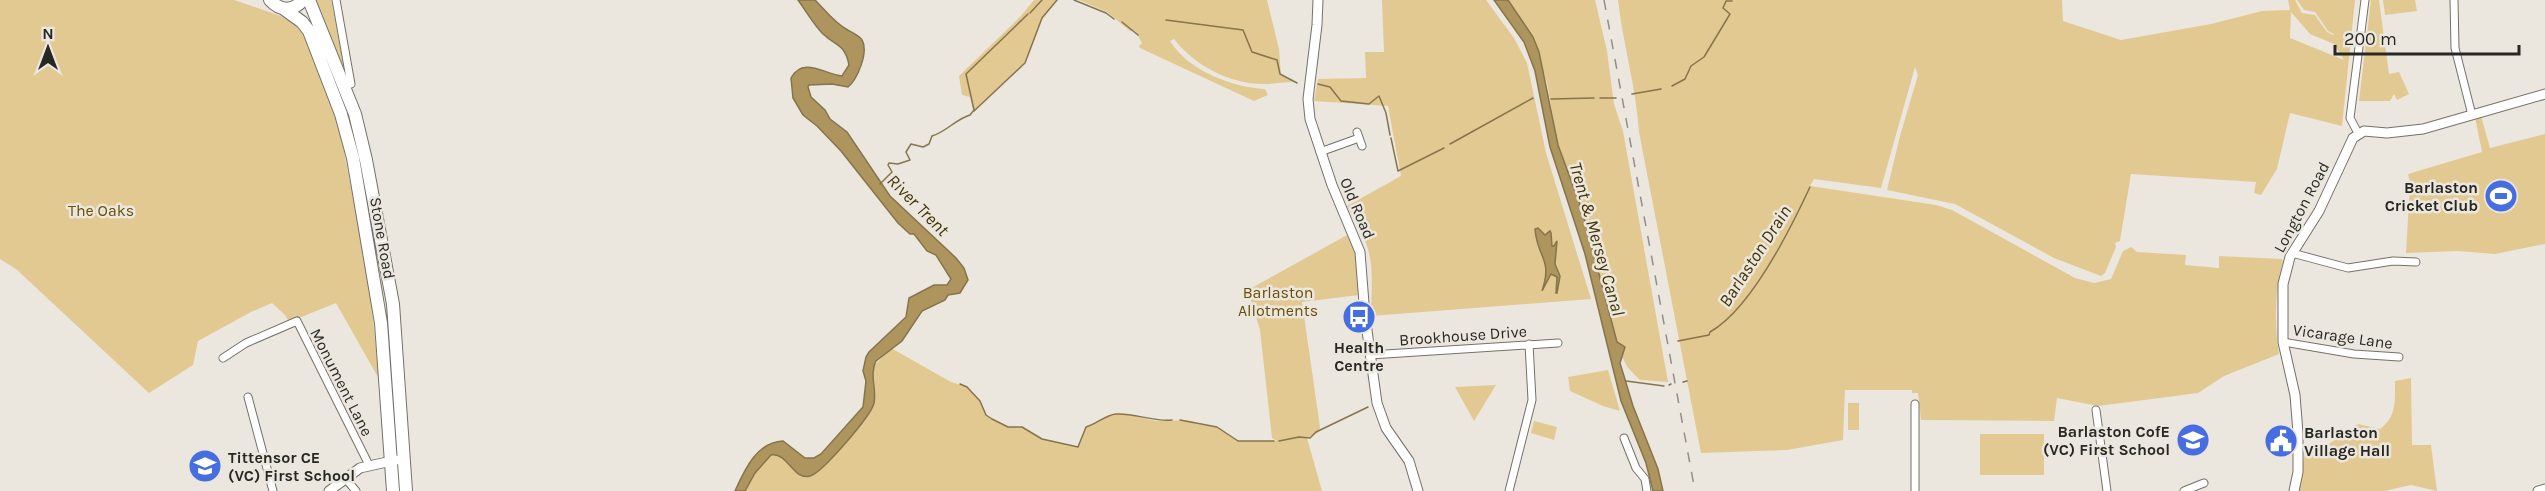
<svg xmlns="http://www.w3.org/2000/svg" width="2545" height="491" font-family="Karla,sans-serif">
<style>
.green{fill:#e2c991;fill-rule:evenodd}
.water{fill:#ae955d;stroke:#86744c;stroke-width:1.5}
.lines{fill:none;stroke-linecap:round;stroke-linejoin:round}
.stream{stroke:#86744c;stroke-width:1.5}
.minor-casing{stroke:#75716a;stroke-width:9}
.tertiary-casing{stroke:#75716a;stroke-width:11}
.trunk-casing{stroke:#75716a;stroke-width:14}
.minor{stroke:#fff;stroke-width:7}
.tertiary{stroke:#fff;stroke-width:9}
.trunk{stroke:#fff;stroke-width:12}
.rail{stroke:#918e88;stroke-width:1.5;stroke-dasharray:10 10;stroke-linecap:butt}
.labels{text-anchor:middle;stroke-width:5;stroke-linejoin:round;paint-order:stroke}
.poi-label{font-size:16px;font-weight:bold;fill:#282723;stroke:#ebe7de;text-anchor:end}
.street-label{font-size:16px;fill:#282723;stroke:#ebe7de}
.park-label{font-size:16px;fill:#684f06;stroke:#ebe7de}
.water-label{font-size:18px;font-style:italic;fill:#453403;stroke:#ebe7de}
</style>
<rect width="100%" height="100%" fill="#ebe7de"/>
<path class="green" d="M 0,0 L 234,0 L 281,16 L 302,27 L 338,120 L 370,288 L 379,379 L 336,303 L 289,322 L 285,315 L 272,303 L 251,312 L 198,341 L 193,365 L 149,393 L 16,269 L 0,259 Z
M 314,0 L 331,0 L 346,77 Z
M 1034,0 L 1057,0 L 1042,19 L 1025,63 L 974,111 L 970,97 L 962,95 L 959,76 L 1020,17 Z
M 1079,0 L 1267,0 L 1279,49 L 1281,75 L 1293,82 C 1284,82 1274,84 1265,84 C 1231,85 1194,65 1174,39 L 1170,41 C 1189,71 1231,87 1265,89 L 1268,95 L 1254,101 L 1140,48 L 1139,46 L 1142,43 L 1135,31 L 1130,31 L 1107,12 Z
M 1382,0 L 1486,0 L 1514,38 L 1527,63 L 1546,153 L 1591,299 L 1371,316 C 1371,294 1374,270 1368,249 C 1363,233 1355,220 1347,206 L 1401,176 L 1388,106 L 1314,101 L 1318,79 L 1366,78 L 1365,52 L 1384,52 Z
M 1508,0 L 1595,0 L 1607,51 L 1614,104 L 1623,131 L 1668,382 L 1640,380 L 1628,368 L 1621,355 L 1624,346 L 1617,342 L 1582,210 L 1558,145 L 1547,83 L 1533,37 Z
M 1618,0 L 2062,0 L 2063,21 L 2121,40 L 2211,24 L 2262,11 L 2290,10 L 2288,0 L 2295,0 L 2302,13 L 2315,15 L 2327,32 L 2333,35 L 2334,34 L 2328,31 L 2315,12 L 2304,10 L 2297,0 L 2355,0 L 2342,126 L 2290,113 L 2277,169 L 2261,195 L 2254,193 L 2256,182 L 2131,174 L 2120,241 L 2115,243 L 2116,247 L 2105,273 L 2101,276 L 2054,258 L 1955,204 L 1887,190 L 1900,136 L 1918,75 L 1915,67 L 1881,188 L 1814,179 L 1810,186 L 1936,205 L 1952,210 L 2075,278 L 2094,283 L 2111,279 L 2123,251 L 2131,247 L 2137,252 L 2186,255 L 2185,265 L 2219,268 L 2219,256 L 2282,259 L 2283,262 C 2275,291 2274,324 2279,354 L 2224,376 L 2198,393 L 2098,406 L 2057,398 L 2054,421 L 1921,420 L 1918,393 L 1912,393 L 1912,390 L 1845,390 L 1843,440 L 1787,450 L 1701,453 L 1639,132 C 1636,87 1623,44 1618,0 ZM 2291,12 L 2310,34 L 2334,44 L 2344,60 L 2290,38 Z
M 2371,0 L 2379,0 L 2389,74 L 2399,72 L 2409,94 L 2397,100 L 2394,94 L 2390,101 L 2359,101 Z
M 2383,0 L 2415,0 L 2417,11 L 2385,15 Z
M 2481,116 L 2490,148 L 2545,134 L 2545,244 L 2495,254 L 2458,251 L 2406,253 L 2410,183 L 2408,174 L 2482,152 L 2475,117 Z
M 1349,234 L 1356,249 L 1359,295 L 1302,302 L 1320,427 L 1319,432 L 1307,438 L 1322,491 L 745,491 L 755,473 L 771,455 L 782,457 L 795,471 L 817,472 C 832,457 869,422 874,403 C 877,391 873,379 874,366 L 891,348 L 951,382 L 967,387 L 980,401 L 986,415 L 992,419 L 1008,427 L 1022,427 L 1042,439 L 1078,447 L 1086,427 C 1096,425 1102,417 1111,415 C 1127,411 1143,420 1158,421 C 1170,421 1181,420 1192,421 L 1196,424 L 1217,427 L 1238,441 L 1277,441 L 1272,438 L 1260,330 L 1248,290 Z
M 1608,370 L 1620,411 L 1603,406 L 1570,391 L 1568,377 Z
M 2411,378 L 2412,445 L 2431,445 L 2437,491 L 2411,485 L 2384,491 L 2297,491 L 2305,454 L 2317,452 L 2358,424 L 2380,429 C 2397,417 2395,400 2395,381 Z
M 1496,385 L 1474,421 L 1455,387 Z
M 1848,403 L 1859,403 L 1859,430 L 1848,430 Z
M 1534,421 L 1557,427 L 1554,440 L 1531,433 Z
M 1980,434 L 2044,434 L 2044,475 L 1980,475 Z"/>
<path class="water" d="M 798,0 L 815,0 C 825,10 834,22 846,29 C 851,32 859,35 862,40 C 869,52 857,80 848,87 L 832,84 L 809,85 L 808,87 L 811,97 L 825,110 L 830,119 L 847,132 L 890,196 L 956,258 L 964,268 L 968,280 L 960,293 L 948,295 L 945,300 L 922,311 L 902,341 L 876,361 C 869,374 877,389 874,403 C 871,416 822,473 810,476 C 793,481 788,452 771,455 L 755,473 L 745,491 L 735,491 C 745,469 757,442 783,441 L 805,458 L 814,458 L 821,454 L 863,407 L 866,381 L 863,371 L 866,357 L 869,352 L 906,317 L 909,298 L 934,285 L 947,285 L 951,279 L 936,255 L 927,251 L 914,234 L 910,234 L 898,223 L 841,151 L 817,126 L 803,115 L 793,98 L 791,78 C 803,56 824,74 842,76 L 849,65 C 845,44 837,47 823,34 C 814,25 806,11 798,0 Z
M 1494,0 L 1508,0 L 1533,37 L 1539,52 L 1558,145 L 1582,210 L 1617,342 L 1625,347 L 1620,363 L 1633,406 L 1658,469 L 1663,491 L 1653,491 L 1646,463 L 1621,401 L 1585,254 L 1550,147 L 1535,71 L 1524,42 Z
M 1538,228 L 1545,235 L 1550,231 L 1551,233 L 1552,246 L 1554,246 L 1557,241 L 1555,264 L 1560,276 L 1557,293 L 1556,293 L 1557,277 L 1551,274 L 1542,291 C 1553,258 1537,258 1535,229 Z"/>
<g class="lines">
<path class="stream" d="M 1074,0 L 1106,13 L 1114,19
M 1030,13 L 1042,0
M 1166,20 L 1243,30 L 1252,52 L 1277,60 L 1280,74 L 1297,83
M 1122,22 L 1138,35
M 1318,84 L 1330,87 L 1341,101 L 1369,104 L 1379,96 L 1386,113 L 1390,135
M 1672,86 L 1685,79 L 1691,66 L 1704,57 L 1730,14 L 1723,8 L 1726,1 L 1732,1
M 1632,94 L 1661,89
M 1600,98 L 1616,98
M 1551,99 L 1594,98
M 974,111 L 1025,63 L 1042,18 L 1057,0
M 1391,138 L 1398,171 L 1444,148
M 1450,144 L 1533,98
M 880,184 L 892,172 L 888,165 L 889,163 L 898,164 L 910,160 L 906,152 L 911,144 L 923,147 L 929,144 L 932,136 C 946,132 956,119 970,115 L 974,110 L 966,74 L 1028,14
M 1678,341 L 1709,335 L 1710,332 C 1751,309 1790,230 1810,187
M 1626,381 L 1664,386
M 1683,382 L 1687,381
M 960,384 L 967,387 L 980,401 L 986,415 L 992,419 L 1008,427 L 1022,427 L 1042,439 L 1078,447 L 1086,427 C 1097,424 1105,415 1116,414 C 1135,413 1153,422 1172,420
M 1669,385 L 1671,384
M 1180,420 L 1217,427 L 1238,441 L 1274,441
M 1279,441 L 1299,437 L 1310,438 L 1316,432 L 1368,407"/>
<defs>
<path id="minor" d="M 336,0 L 351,84
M 2454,0 L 2455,48 L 2472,115
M 1357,132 L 1362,146
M 2358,133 L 2350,118 L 2365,0
M 1320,152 L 1359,138
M 2292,253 L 2348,268 L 2393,261 L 2416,262
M 2283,342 L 2354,354 L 2399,357
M 1370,355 L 1558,343
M 223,358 L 246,343 L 297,321 L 369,465
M 248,397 L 273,491
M 1915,404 L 1915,491
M 2096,410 L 2107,491
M 1624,438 L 1636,468 L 1645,479 L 1647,491
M 345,478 L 356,491
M 1509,491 L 1532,400 L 1529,344
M 2184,491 L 2204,483"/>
<path id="tertiary" d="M 1318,0 L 1317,25 L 1308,99 L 1310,119 L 1332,185 L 1360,252 L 1365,316 L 1377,403 L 1386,428 L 1409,461 L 1418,491
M 329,491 L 360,468 L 396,460
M 2294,491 L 2298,472 L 2298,433 L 2295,395 L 2283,342 L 2283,284 L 2290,257 L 2319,211 L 2353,138 L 2364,131 L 2387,133 L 2423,129 L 2545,94
M 2538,491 L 2545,489"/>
<path id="trunk" d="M 270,0 C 280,11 293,12 303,0
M 309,0 L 355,114 L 366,160 L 393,304 L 406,491
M 284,9 L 302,22 L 309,31 L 341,114 L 353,158 L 381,323 L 393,491"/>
</defs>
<use href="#minor" class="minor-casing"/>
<use href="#tertiary" class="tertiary-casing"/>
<use href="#trunk" class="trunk-casing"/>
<use href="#minor" class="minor"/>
<use href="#tertiary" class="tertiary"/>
<use href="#trunk" class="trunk"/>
<path class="rail" d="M 1604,0 L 1695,491"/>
</g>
<defs>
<symbol id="stadium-disc" viewBox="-11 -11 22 22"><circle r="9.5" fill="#476ee1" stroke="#ebe7de"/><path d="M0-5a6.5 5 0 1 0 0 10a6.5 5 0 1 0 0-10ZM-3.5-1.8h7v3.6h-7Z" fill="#fff"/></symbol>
<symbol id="bus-disc" viewBox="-11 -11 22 22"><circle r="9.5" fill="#476ee1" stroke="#ebe7de"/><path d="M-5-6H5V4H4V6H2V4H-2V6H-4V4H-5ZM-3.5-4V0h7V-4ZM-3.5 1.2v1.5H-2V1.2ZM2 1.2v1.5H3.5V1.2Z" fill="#fff"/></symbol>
<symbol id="school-disc" viewBox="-11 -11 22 22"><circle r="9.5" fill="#476ee1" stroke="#ebe7de"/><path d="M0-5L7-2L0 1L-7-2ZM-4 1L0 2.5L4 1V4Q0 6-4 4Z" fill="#fff"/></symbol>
<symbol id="civic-disc" viewBox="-11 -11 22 22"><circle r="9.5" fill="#476ee1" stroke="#ebe7de"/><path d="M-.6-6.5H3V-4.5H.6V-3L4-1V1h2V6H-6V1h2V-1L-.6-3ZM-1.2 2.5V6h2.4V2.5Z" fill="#fff"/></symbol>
</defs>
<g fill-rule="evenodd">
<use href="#stadium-disc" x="2482" y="177" width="38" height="38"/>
<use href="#bus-disc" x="1340" y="298" width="38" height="38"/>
<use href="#school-disc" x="2174" y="421" width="38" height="38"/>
<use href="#civic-disc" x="2262" y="422" width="38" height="38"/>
<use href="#school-disc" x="186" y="447" width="38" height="38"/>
</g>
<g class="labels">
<g class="poi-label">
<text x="2478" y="193">Barlaston<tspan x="2478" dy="18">Cricket Club</tspan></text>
<text x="1359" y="353" text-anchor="middle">Health<tspan x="1359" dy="18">Centre</tspan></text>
<text x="2170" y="437">Barlaston CofE<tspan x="2170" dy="18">(VC) First School</tspan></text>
<text x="2304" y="438" text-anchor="start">Barlaston<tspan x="2304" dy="18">Village Hall</tspan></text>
<text x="228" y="463" text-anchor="start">Tittensor CE<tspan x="228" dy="18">(VC) First School</tspan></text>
</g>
<g class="street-label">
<text transform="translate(2301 207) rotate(-62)" y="6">Longton Road</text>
<text transform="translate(1358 208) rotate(67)" y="6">Old Road</text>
<text transform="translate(383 238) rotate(80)" y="6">Stone Road</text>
<text transform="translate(1463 335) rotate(-4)" y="6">Brookhouse Drive</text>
<text transform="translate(2343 336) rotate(8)" y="6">Vicarage Lane</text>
<text transform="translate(342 382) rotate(63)" y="6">Monument Lane</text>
</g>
<g class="park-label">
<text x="101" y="216">The Oaks</text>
<text x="1278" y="298">Barlaston<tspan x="1278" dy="18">Allotments</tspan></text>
</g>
<g class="water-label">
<text transform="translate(918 205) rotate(45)" y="6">River Trent</text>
<text transform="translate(1597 239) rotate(74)" y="6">Trent &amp; Mersey Canal</text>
<text transform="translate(1755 256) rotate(-57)" y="6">Barlaston Drain</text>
</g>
</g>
<g transform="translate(48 48)" stroke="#ebe7de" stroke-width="4.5" paint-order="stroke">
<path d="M0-4.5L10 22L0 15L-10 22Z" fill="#282723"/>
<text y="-9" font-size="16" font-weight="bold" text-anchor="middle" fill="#282723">N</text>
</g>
<path d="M2335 45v9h184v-9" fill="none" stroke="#282723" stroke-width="3"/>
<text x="2344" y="45" font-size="18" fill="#282723" stroke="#ebe7de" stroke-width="4.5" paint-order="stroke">200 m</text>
</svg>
